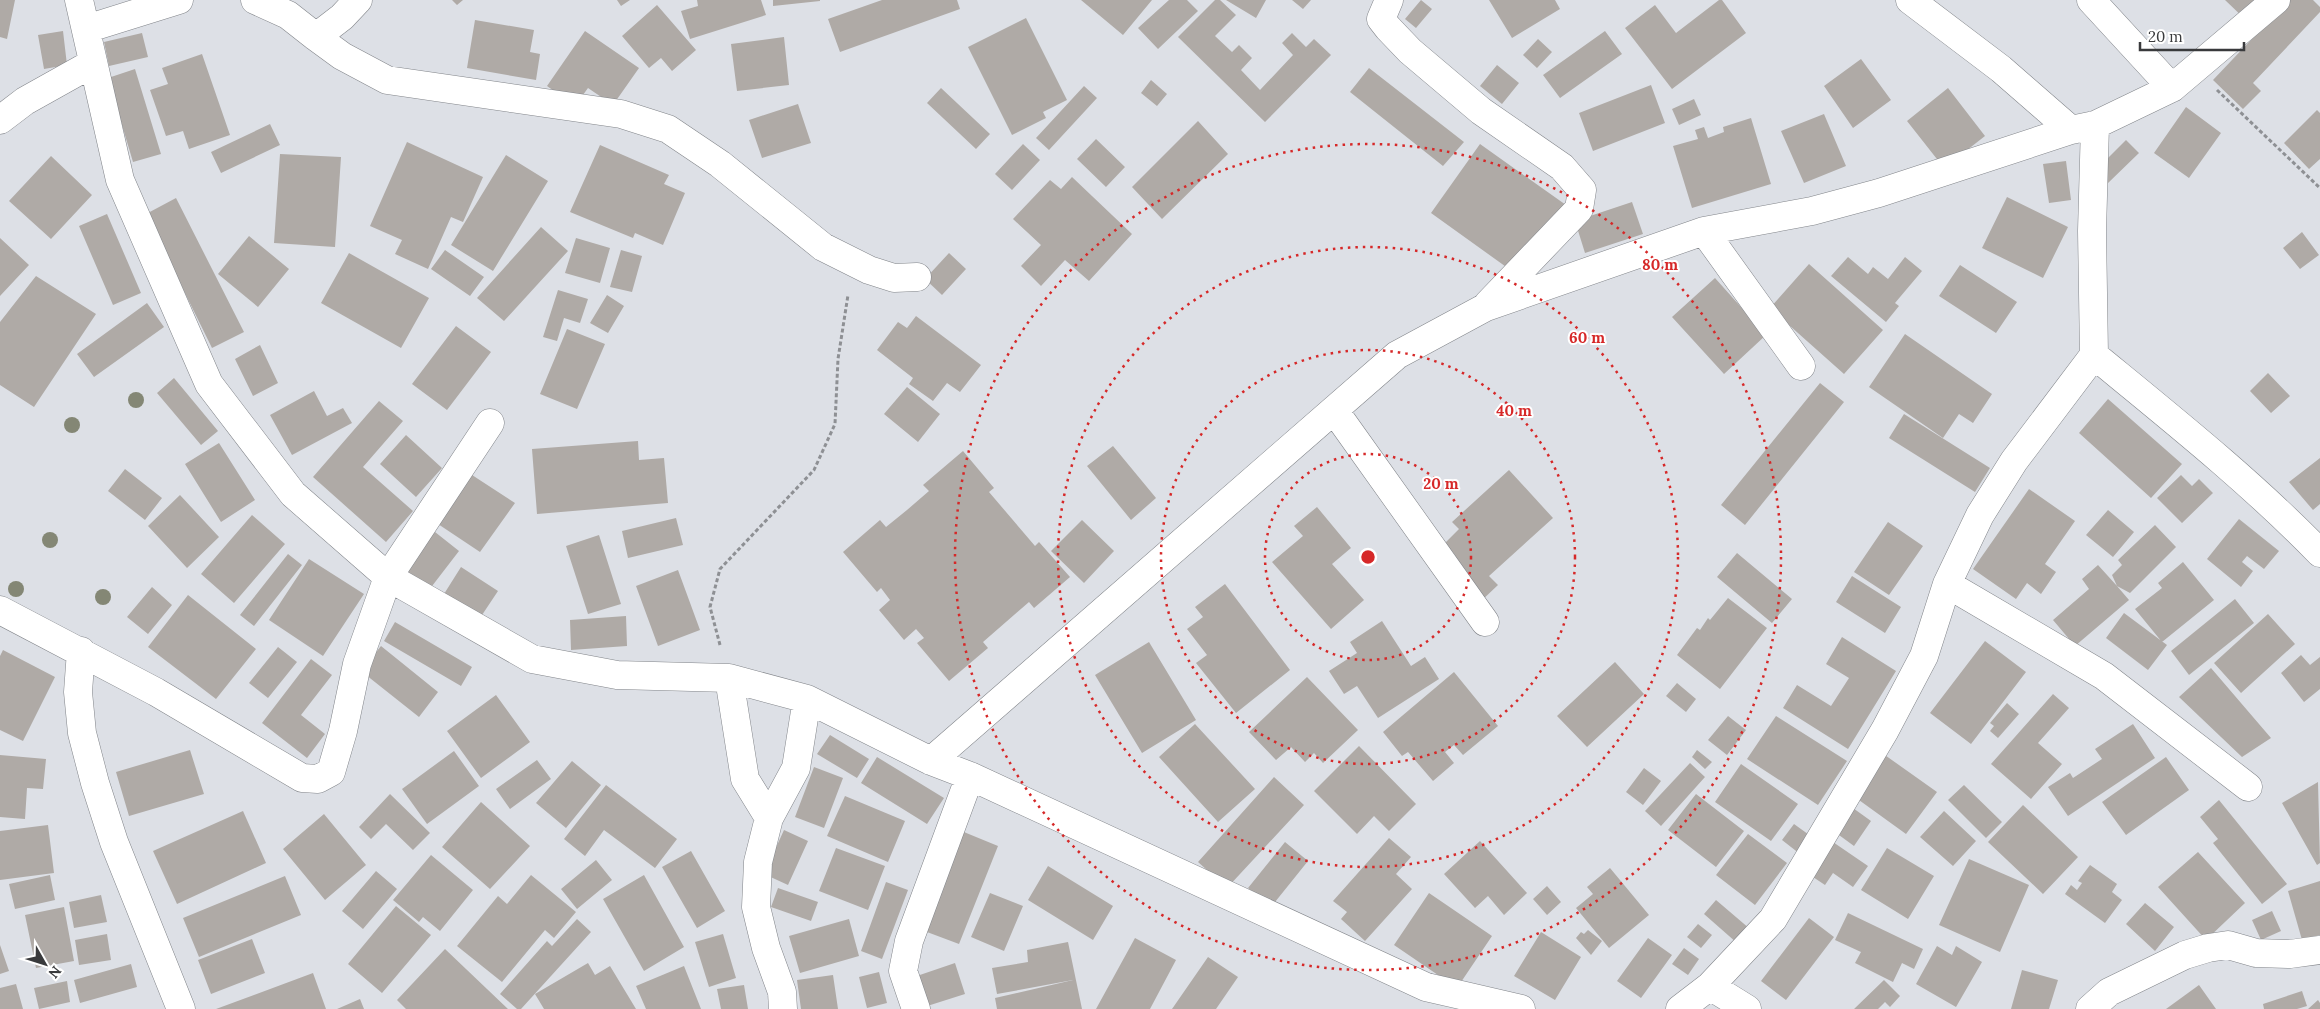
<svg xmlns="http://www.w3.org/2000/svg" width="2320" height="1009" font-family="Lora,serif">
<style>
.building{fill:#afaaa6}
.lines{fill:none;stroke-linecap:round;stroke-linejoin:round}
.minor-casing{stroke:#82858a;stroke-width:29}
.path{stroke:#8e9094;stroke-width:3;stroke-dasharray:4 2.5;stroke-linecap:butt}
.minor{stroke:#fff;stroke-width:28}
.tree{fill:#848775}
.ring{fill:none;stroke:#d62828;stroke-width:2.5;stroke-dasharray:2.5 5}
.centre{fill:#d62828;stroke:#fff;stroke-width:2.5}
.ring-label{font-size:15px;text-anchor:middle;font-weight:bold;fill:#d62828;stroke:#fff;stroke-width:4;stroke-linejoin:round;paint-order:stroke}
</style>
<rect width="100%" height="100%" fill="#dde0e6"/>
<path class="building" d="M 0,0 L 15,0 L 7,39 L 0,37 Z
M 452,0 L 463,0 L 457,5 Z
M 617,0 L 630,0 L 621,6 Z
M 697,0 L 761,0 L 766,15 L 690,39 L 681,11 L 698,6 Z
M 773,0 L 820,0 L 820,1 L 773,6 Z
M 882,0 L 957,0 L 960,9 L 840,52 L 828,19 Z
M 1081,0 L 1152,0 L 1123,35 Z
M 1169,0 L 1187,0 L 1198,11 L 1158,49 L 1138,28 Z
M 1215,0 L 1220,0 L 1236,15 L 1215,36 L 1232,52 L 1239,45 L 1252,58 L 1241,70 L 1260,90 L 1293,55 L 1282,43 L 1292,33 L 1306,47 L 1314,39 L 1331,55 L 1265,122 L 1178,37 Z
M 1226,0 L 1266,0 L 1256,18 Z
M 1292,0 L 1311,0 L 1303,9 Z
M 1421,0 L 1432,9 L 1416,28 L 1405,19 Z
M 1489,0 L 1555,0 L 1560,9 L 1512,38 Z
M 1719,0 L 1722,0 L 1746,33 L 1672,89 L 1625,28 L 1655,5 L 1676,33 Z
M 2225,0 L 2269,0 L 2248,22 Z
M 2289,0 L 2313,0 L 2320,7 L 2320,12 L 2253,83 L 2261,91 L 2243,109 L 2213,80 Z
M 657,5 L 696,50 L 672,71 L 661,58 L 649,68 L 622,36 Z
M 1026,18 L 1067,100 L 1043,112 L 1046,118 L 1012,135 L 968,47 Z
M 475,20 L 534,30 L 530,52 L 540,54 L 536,80 L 467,68 Z
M 63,31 L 67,65 L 44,69 L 38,35 Z
M 585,31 L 639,68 L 613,105 L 588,88 L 575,106 L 547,86 Z
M 1605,31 L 1622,54 L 1560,98 L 1543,75 Z
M 142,33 L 148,57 L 109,66 L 104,42 Z
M 784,37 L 789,85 L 737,91 L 731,44 Z
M 1538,39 L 1552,52 L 1537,68 L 1523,55 Z
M 202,54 L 230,135 L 189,149 L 183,131 L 166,136 L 150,90 L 168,84 L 162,68 Z
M 1861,59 L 1891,100 L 1853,128 L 1824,86 Z
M 1497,65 L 1519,83 L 1502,104 L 1480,86 Z
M 1369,68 L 1464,142 L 1443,166 L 1350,92 Z
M 135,69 L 161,154 L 133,162 L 108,78 Z
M 1151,80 L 1167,94 L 1157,106 L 1141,93 Z
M 1651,85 L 1665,123 L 1593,151 L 1579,113 Z
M 1084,86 L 1097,98 L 1049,150 L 1036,138 Z
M 941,88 L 990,134 L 976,149 L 927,103 Z
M 1948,88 L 1985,136 L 1944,168 L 1907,121 Z
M 1694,99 L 1701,115 L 1679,125 L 1672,109 Z
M 798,104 L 811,143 L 762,158 L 749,120 Z
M 2186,107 L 2221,133 L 2189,178 L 2154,153 Z
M 2317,110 L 2320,113 L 2320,159 L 2309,169 L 2284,143 Z
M 1824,114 L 1846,166 L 1804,183 L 1781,131 Z
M 1751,118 L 1771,184 L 1692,208 L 1673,146 L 1698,139 L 1695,130 L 1704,127 L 1708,138 L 1724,132 L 1723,127 Z
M 1198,121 L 1228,154 L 1162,219 L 1132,187 Z
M 270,124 L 280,145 L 221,173 L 211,152 Z
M 1096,139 L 1125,167 L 1106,187 L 1077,159 Z
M 2126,140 L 2139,153 L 2107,184 L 2095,171 Z
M 407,142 L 483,177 L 463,222 L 451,217 L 428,269 L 395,254 L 402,240 L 370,226 Z
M 1023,144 L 1040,160 L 1012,190 L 995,174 Z
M 1480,144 L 1566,205 L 1516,274 L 1431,213 Z
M 600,145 L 669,175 L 664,184 L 685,193 L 663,245 L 635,233 L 633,238 L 570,212 Z
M 280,154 L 341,157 L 335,247 L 274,243 Z
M 506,155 L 548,181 L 493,271 L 451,245 Z
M 51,156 L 92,195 L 51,239 L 9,201 Z
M 2066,161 L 2071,200 L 2049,203 L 2043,164 Z
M 1072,177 L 1132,234 L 1089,281 L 1065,260 L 1041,286 L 1021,266 L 1041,245 L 1013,219 L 1050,180 L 1061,189 Z
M 2007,197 L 2068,227 L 2043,278 L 1982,248 Z
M 176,198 L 244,332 L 212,348 L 146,214 Z
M 1632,202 L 1643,234 L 1585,253 L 1575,221 Z
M 107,214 L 141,293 L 113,305 L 79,226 Z
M 541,227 L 568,251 L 504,321 L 477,298 Z
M 2302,232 L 2319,255 L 2300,269 L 2283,248 Z
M 249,236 L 289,269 L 258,307 L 218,274 Z
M 0,238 L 29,265 L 0,296 Z
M 576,238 L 610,248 L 600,283 L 565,273 Z
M 445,250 L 484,277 L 470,296 L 431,269 Z
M 621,250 L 642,256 L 632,292 L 610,287 Z
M 349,253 L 429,298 L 401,348 L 321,303 Z
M 949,253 L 966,269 L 942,295 L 925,279 Z
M 1848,257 L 1868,274 L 1873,267 L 1888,279 L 1905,257 L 1922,271 L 1895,303 L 1899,306 L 1886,322 L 1831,276 Z
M 1809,264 L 1883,330 L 1844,374 L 1770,308 Z
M 1960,265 L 2017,302 L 1996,333 L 1939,296 Z
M 36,276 L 96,314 L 34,407 L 0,385 L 0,322 Z
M 1715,278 L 1766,335 L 1724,374 L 1672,317 Z
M 558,290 L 588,299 L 580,323 L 564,318 L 557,341 L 543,337 Z
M 607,295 L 624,306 L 608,333 L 590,323 Z
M 147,303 L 164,327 L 94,377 L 77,354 Z
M 916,316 L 981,365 L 960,392 L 947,383 L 933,401 L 909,384 L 913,378 L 877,350 L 898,322 L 907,328 Z
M 456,326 L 491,352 L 447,410 L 412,384 Z
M 567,329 L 605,344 L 577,409 L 540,394 Z
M 1905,334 L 1992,394 L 1973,423 L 1959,414 L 1943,438 L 1869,387 Z
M 260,345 L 278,383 L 253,396 L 235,359 Z
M 2268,373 L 2290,396 L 2271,413 L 2250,391 Z
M 174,378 L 218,431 L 201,445 L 157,393 Z
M 1820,383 L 1844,402 L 1745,525 L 1721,505 Z
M 907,387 L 940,414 L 918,442 L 884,414 Z
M 314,391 L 327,416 L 343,408 L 352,423 L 292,455 L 270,415 Z
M 2108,399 L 2182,464 L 2151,498 L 2079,433 Z
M 379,401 L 403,421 L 363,467 L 413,511 L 386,542 L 313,477 Z
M 1904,414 L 1990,468 L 1975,492 L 1889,438 Z
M 406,435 L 442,468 L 416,497 L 380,464 Z
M 638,441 L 639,460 L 664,458 L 668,503 L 537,514 L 532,449 Z
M 219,443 L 255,500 L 221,522 L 185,464 Z
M 1113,446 L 1156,498 L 1131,520 L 1087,466 Z
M 963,451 L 994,488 L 989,492 L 1035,546 L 1039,542 L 1070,577 L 1034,608 L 1029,602 L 983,642 L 988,648 L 949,681 L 917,643 L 924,638 L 916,629 L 904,640 L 879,610 L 890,600 L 881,588 L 877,592 L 843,552 L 880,520 L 886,527 L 907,510 L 929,491 L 923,485 Z
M 2320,458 L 2320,504 L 2313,510 L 2289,482 Z
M 125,469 L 162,498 L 145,520 L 108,491 Z
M 1509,470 L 1553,518 L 1489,576 L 1498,585 L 1479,603 L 1445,565 L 1455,555 L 1445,543 L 1459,529 L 1452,522 Z
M 472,475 L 515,503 L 480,552 L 438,524 Z
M 2181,475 L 2192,486 L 2199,479 L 2213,493 L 2182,523 L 2157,498 Z
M 2029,489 L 2075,521 L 2045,564 L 2056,572 L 2041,594 L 2027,583 L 2016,599 L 1973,569 Z
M 180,495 L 219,537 L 187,568 L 148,526 Z
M 1317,507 L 1351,548 L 1332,564 L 1364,600 L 1331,629 L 1272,562 L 1303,536 L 1294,526 Z
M 2108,510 L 2134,532 L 2113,557 L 2086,535 Z
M 252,515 L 285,544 L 234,603 L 201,574 Z
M 676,518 L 683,545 L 628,558 L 622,531 Z
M 2239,519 L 2279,551 L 2264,569 L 2247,556 L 2242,562 L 2253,571 L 2241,587 L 2207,559 Z
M 1082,520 L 1114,551 L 1084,583 L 1051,551 Z
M 1888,522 L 1923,546 L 1889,595 L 1854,572 Z
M 2155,525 L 2176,547 L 2130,593 L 2117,586 L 2129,600 L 2075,646 L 2053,620 L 2089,589 L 2082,579 L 2098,565 L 2117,586 L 2112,575 L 2122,565 L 2118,560 Z
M 435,532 L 459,551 L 429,590 L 404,571 Z
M 599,535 L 621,604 L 588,614 L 566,546 Z
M 1737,553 L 1792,599 L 1772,623 L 1717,577 Z
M 288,554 L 302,565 L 254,626 L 240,615 Z
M 309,559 L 364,594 L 323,656 L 269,620 Z
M 2183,562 L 2214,600 L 2162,642 L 2135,609 L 2162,588 L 2158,583 Z
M 461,567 L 498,591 L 480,618 L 444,594 Z
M 678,570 L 700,630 L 658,646 L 636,586 Z
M 1852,576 L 1901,607 L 1885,633 L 1836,602 Z
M 1225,584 L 1290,670 L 1236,713 L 1196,663 L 1207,655 L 1187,629 L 1203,617 L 1195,607 Z
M 152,587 L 172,605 L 148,634 L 127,617 Z
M 188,595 L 256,649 L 216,699 L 148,647 Z
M 1728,598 L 1767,628 L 1720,689 L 1677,655 L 1697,628 L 1700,630 L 1708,618 L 1710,620 Z
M 2235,599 L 2254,623 L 2189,675 L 2171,651 Z
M 2124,613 L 2167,645 L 2148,670 L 2106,638 Z
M 2268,614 L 2295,644 L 2241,693 L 2214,663 Z
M 626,616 L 627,646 L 571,650 L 570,620 Z
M 1382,621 L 1411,666 L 1425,657 L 1439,679 L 1378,718 L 1357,686 L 1344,694 L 1329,671 L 1357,653 L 1350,642 Z
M 395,622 L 472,667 L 461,686 L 384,641 Z
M 1842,637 L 1896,671 L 1848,749 L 1783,708 L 1797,685 L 1831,706 L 1849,678 L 1826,664 Z
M 1985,641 L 2026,672 L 1971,744 L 1930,713 Z
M 1149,642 L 1196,720 L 1142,753 L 1095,675 Z
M 381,646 L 438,692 L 419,717 L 361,671 Z
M 278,647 L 297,662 L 268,698 L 249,683 Z
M 3,650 L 55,677 L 23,741 L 0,730 L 0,656 Z
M 2301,655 L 2310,665 L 2320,657 L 2320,689 L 2304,702 L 2281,673 Z
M 311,659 L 332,675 L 301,715 L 325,734 L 307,758 L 262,723 Z
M 1615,662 L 1644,694 L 1587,747 L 1557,716 Z
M 2211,668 L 2271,738 L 2242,757 L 2179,697 Z
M 1454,672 L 1498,726 L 1463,755 L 1454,745 L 1445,752 L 1454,763 L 1433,781 L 1408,752 L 1402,756 L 1383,732 Z
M 1307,677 L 1358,730 L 1323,763 L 1314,753 L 1305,762 L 1291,747 L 1276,760 L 1249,732 Z
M 1677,683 L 1696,699 L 1686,712 L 1666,696 Z
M 2053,694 L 2069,708 L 2038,743 L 2062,764 L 2031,799 L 1991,764 Z
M 496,695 L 530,742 L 481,778 L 447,731 Z
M 2007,703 L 2019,714 L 1998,738 L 1990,731 L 1994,726 L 1990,723 Z
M 1728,716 L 1746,730 L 1727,755 L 1708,740 Z
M 1776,716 L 1847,761 L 1818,805 L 1747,759 Z
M 1195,724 L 1255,789 L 1218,822 L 1159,757 Z
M 2133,724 L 2155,758 L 2068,816 L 2048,787 L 2070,773 L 2073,778 L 2102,759 L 2095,749 Z
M 830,735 L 869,759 L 857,778 L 817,754 Z
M 1359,746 L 1416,804 L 1389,831 L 1374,816 L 1357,834 L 1314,791 Z
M 190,750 L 204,794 L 129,816 L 116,772 Z
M 1697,750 L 1712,762 L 1705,769 L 1692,757 Z
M 454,751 L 479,786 L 427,824 L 402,789 Z
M 1882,753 L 1937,792 L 1906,834 L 1852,795 Z
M 0,755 L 46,759 L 43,789 L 27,788 L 25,819 L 0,817 Z
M 877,757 L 944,798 L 927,824 L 861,783 Z
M 2166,757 L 2189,790 L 2126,835 L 2102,802 Z
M 537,760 L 551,779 L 510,809 L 496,789 Z
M 572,761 L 601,785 L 566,828 L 536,803 Z
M 1690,763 L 1705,777 L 1661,826 L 1645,811 Z
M 1741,764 L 1798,804 L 1771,841 L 1715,802 Z
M 814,767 L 843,778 L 824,828 L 795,817 Z
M 1644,768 L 1661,781 L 1643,805 L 1626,792 Z
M 1274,777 L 1304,805 L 1227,888 L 1198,862 Z
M 2318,782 L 2320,863 L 2317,865 L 2282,803 Z
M 606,785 L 677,839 L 655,868 L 604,830 L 585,856 L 564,839 Z
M 1964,785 L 2002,822 L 1986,838 L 1948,800 Z
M 390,794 L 430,833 L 413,850 L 386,824 L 371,839 L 359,827 Z
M 1696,794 L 1744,831 L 1716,867 L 1668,830 Z
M 845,796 L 905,821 L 888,862 L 827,836 Z
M 2219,800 L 2287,884 L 2262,904 L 2213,843 L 2218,839 L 2200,817 Z
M 481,802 L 530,846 L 490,889 L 442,847 Z
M 1846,803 L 1871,821 L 1854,846 L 1828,827 Z
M 2023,805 L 2078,857 L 2043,894 L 1988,842 Z
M 243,811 L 266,863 L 177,904 L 153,851 Z
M 1944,811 L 1976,841 L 1953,866 L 1920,837 Z
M 324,814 L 366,865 L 325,900 L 283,849 Z
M 1794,824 L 1812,837 L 1800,854 L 1782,840 Z
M 48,825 L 54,873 L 0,880 L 0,831 Z
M 784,830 L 808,841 L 788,885 L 764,874 Z
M 959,830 L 998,846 L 959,944 L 919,929 Z
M 1748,834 L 1787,863 L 1755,905 L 1716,875 Z
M 1389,838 L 1411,857 L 1396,874 L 1412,889 L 1365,941 L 1341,919 L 1347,912 L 1333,901 Z
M 1830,840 L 1868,866 L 1853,887 L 1833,873 L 1825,885 L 1807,873 Z
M 1480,841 L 1527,893 L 1504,915 L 1488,896 L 1475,908 L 1444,874 Z
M 1285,842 L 1308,861 L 1271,907 L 1248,888 Z
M 836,848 L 885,866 L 868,910 L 819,891 Z
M 1887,848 L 1934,876 L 1908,919 L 1861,890 Z
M 691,851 L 725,911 L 697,928 L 662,867 Z
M 2198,852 L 2245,903 L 2206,940 L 2158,887 Z
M 431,855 L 473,890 L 440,931 L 423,917 L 419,922 L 393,900 Z
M 1969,859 L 2029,885 L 2000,952 L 1939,925 Z
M 596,860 L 612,880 L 577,909 L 561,889 Z
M 2090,865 L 2117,884 L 2112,892 L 2122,900 L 2105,923 L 2065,894 L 2071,885 L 2077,890 L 2082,883 L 2078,881 Z
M 1048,866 L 1113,906 L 1093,940 L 1028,900 Z
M 1610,868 L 1649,915 L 1609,948 L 1576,908 L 1593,894 L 1587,887 Z
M 376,871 L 397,889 L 363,929 L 342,911 Z
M 50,875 L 55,900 L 15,909 L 9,884 Z
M 531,875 L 576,912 L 554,938 L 545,930 L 502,982 L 457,946 L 498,896 L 507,904 Z
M 644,875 L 684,947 L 644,971 L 603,899 Z
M 285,876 L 301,915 L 199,957 L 183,918 Z
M 2320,881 L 2320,935 L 2302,940 L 2288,891 Z
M 886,882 L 908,890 L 882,959 L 861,951 Z
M 1547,886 L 1561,902 L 1547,915 L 1533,899 Z
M 778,888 L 818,902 L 811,921 L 771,907 Z
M 990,893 L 1023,906 L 1004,951 L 971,937 Z
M 1429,893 L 1492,936 L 1457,988 L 1394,945 Z
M 101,895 L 107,922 L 74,928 L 69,902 Z
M 1716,900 L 1750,929 L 1737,943 L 1704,914 Z
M 2145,903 L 2174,927 L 2155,951 L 2126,924 Z
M 396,906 L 431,935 L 382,993 L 348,964 Z
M 64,907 L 74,961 L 36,968 L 25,915 Z
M 2272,911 L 2281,931 L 2261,940 L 2252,920 Z
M 1848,913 L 1923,949 L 1914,969 L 1902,963 L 1893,982 L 1855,963 L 1861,952 L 1835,940 Z
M 1809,918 L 1834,937 L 1786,1000 L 1761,981 Z
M 577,919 L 591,932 L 521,1009 L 517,1009 L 500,994 L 547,941 L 552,946 Z
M 849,919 L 859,956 L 800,973 L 789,936 Z
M 1698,924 L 1712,935 L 1701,948 L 1687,937 Z
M 1588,930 L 1602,941 L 1591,955 L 1576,938 L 1581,932 L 1584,934 Z
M 1541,932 L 1581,957 L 1555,1000 L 1514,976 Z
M 107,934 L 111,960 L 79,965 L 75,940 Z
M 723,934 L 736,978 L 709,987 L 695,942 Z
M 1135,938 L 1176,960 L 1150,1009 L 1096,1009 Z
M 1648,938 L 1672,955 L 1641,998 L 1617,981 Z
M 252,939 L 265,973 L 211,994 L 198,960 Z
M 1068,942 L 1082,1009 L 997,1009 L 995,998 L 1073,980 L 997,994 L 992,968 L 1028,962 L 1027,950 Z
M 0,945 L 9,971 L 0,974 Z
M 1937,946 L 1952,955 L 1956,946 L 1982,962 L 1956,1007 L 1916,984 Z
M 1684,948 L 1699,959 L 1688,975 L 1672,964 Z
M 445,949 L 508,1009 L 406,1009 L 397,1000 Z
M 1208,957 L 1238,977 L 1216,1009 L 1172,1009 Z
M 588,963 L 595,975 L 610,966 L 636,1009 L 544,1009 L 535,994 Z
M 955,963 L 965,994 L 921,1008 L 911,978 Z
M 131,964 L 137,987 L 80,1003 L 74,980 Z
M 684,966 L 701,1009 L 646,1009 L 636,986 Z
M 2022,970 L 2058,980 L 2049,1009 L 2011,1009 Z
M 879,972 L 887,1003 L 867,1008 L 859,977 Z
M 313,973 L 326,1009 L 216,1009 Z
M 833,975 L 838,1009 L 801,1009 L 797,980 Z
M 1884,980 L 1900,996 L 1890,1007 L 1885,1002 L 1878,1009 L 1854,1009 Z
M 67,981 L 70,1002 L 39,1009 L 34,988 Z
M 16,984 L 23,1009 L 0,1009 L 0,988 Z
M 744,985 L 748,1009 L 721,1009 L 717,989 Z
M 2199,985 L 2216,1009 L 2166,1009 Z
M 2302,991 L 2307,1006 L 2297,1009 L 2264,1009 L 2263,1004 Z
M 360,999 L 364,1009 L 337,1009 Z
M 2318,1000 L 2320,1003 L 2320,1009 L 2308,1009 Z"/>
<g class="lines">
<defs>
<path id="minor" d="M 79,0 L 120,180 L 209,384 L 293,494 L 388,577 L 532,659 L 617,675 L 729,678 L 807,699 L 931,761 L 970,776 L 1426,987 L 1521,1009
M 255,0 L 288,15 L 316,37 L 342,17 L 358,0
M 1389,0 L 1381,19 L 1388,28 L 1410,51 L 1481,111 L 1562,167 L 1582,190 L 1579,209 L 1488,304
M 1910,0 L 2001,69 L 2071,130
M 2091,0 L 2172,88
M 86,29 L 179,0
M 316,37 L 342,56 L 387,80 L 621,114 L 668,129 L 720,164 L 823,247 L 869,270 L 894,278 L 917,277
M 0,120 L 25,101 L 93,63
M 1704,231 L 1801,366
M 2094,355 C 2172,419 2250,481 2320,553
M 1334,410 L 1485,622
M 1947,584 L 2104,676 L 2248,787
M 0,610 L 156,692 L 302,778 L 318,779 L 331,772 L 343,731 L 357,664 L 388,577 L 490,423
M 81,651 L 78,692 L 82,733 L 95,783 L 114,842 L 181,1009
M 729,678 L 745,779 L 769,818
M 931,761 L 1397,355 L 1486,307 L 1704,231 L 1812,211 L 1879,193 L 2071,130 L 2095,125 L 2172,88 L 2276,0
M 1710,986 L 1747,1009
M 783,1009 L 782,992 L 766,948 L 756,907 L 758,862 L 769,818 L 796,768 L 807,699
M 916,1009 L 903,971 L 909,941 L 970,776
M 1680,1009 L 1710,986 L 1773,919 L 1885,730 L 1924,656 L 1947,584 L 1980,515 L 2014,461 L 2094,355 L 2092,231 L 2095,125
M 2090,1009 L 2109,992 L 2185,955 L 2208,948 L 2228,945 L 2256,953 L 2290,954 L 2320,950"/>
</defs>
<use href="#minor" class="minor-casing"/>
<path class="path" d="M 2217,90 L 2320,188
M 720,645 L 710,607 L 720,569 L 814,470 L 835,424 L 838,359 L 848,295"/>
<use href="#minor" class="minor"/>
</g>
<g class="tree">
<circle cx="136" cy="400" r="8"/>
<circle cx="72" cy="425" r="8"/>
<circle cx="50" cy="540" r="8"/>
<circle cx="16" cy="589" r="8"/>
<circle cx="103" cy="597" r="8"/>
</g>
<g class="ring">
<circle cx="1368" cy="557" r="103"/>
<circle cx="1368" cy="557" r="207"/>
<circle cx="1368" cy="557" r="310"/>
<circle cx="1368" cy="557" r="413"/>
</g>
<circle cx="1368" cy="557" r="8" class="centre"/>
<g class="ring-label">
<text x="1660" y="270">80 m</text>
<text x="1587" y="343">60 m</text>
<text x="1514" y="416">40 m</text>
<text x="1441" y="489">20 m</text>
</g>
<g transform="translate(45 964) rotate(129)" stroke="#ffffff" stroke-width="4" paint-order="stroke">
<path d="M0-4L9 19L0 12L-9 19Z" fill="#393a3c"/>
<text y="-8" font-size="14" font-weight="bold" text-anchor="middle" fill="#393a3c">N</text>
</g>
<path d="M2140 42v8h104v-8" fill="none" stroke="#393a3c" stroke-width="2.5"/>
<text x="2148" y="42" font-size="15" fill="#393a3c" stroke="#ffffff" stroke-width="4" paint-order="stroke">20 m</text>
</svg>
